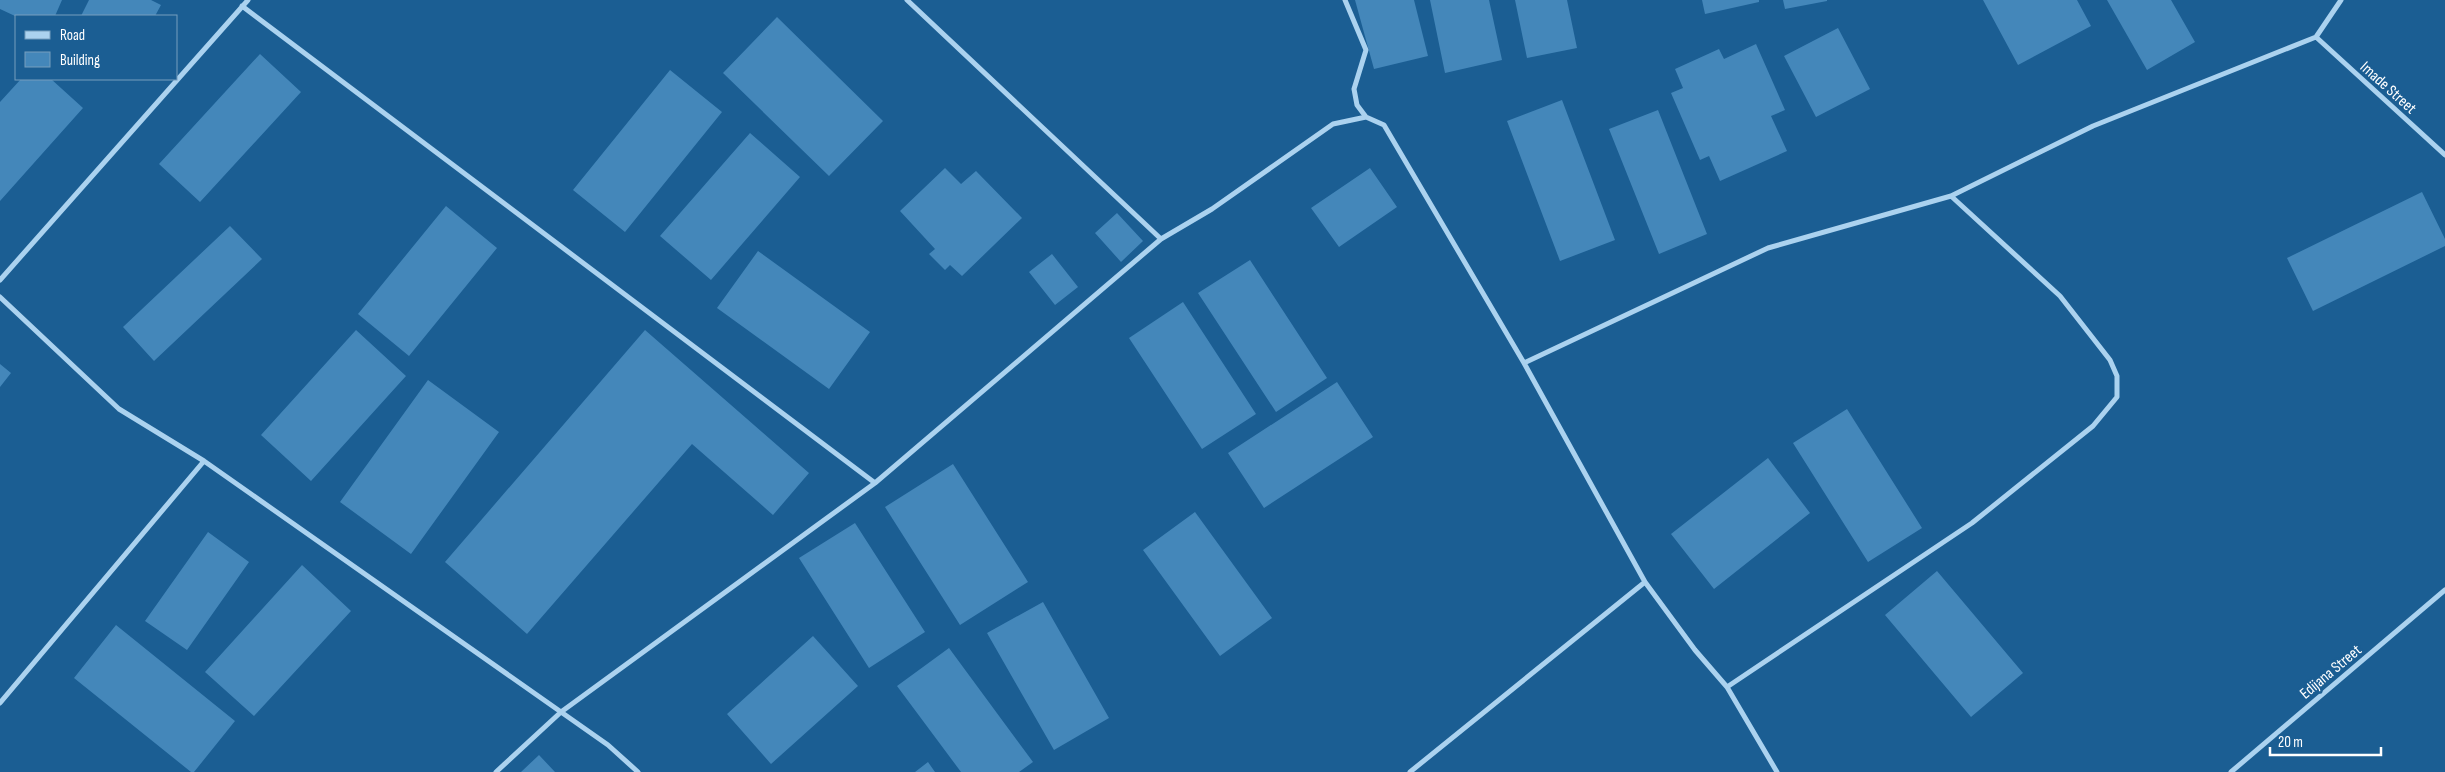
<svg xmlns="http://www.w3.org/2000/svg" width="2445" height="772" font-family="'Sofia Sans Condensed',sans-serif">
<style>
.building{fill:#4487ba}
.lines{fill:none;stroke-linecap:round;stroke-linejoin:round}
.minor{stroke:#abd2ef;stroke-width:5}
.labels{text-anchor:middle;stroke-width:5;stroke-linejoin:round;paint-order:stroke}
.street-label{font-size:16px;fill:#fff;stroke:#1b5e93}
</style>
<rect width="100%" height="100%" fill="#1b5e93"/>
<path class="building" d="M 0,0 L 62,0 L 55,16 L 15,16 L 0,9 Z
M 89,0 L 151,0 L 161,5 L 155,16 L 81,16 Z
M 1355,0 L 1414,0 L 1428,56 L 1374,69 Z
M 1430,0 L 1489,0 L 1502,60 L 1445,73 Z
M 1515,0 L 1567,0 L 1577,48 L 1527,58 Z
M 1702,0 L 1759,0 L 1759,2 L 1705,14 Z
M 1783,0 L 1827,0 L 1827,1 L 1785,9 Z
M 1983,0 L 2077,0 L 2091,26 L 2018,65 Z
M 2107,0 L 2171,0 L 2195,42 L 2147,70 Z
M 777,17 L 883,121 L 829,176 L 723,73 Z
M 1838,28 L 1870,89 L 1816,117 L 1784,56 Z
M 1756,44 L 1785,110 L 1771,116 L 1787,151 L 1720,181 L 1709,156 L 1700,160 L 1671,93 L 1683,88 L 1675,69 L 1719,49 L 1724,59 Z
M 260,54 L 301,92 L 200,202 L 159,164 Z
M 670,70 L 722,112 L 625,232 L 573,190 Z
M 21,79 L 51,79 L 83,108 L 0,201 L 0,102 Z
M 1562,100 L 1615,240 L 1560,261 L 1507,121 Z
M 1658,110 L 1707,234 L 1659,254 L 1609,129 Z
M 750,133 L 800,177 L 711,280 L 660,236 Z
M 945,168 L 961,184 L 976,171 L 1022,218 L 962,276 L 950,265 L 945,270 L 929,254 L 935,249 L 900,211 Z
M 1370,168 L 1397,207 L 1339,247 L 1311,208 Z
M 2422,192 L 2445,239 L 2445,246 L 2313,311 L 2287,258 Z
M 446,206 L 497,248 L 409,356 L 358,314 Z
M 1117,213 L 1143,241 L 1121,262 L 1095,233 Z
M 230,226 L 262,259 L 154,361 L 123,327 Z
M 758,251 L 870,332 L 829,389 L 717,308 Z
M 1052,254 L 1078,287 L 1055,305 L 1029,272 Z
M 1250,260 L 1327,378 L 1276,412 L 1198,293 Z
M 1183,302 L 1256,414 L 1202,449 L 1129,338 Z
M 356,330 L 406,376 L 311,481 L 261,435 Z
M 645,330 L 809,473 L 773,515 L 692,444 L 527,634 L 445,562 Z
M 0,364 L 11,373 L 0,387 Z
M 428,380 L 499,432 L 411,554 L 340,502 Z
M 1337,382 L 1373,437 L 1264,508 L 1228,453 Z
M 1847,409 L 1922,528 L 1868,562 L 1793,443 Z
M 1768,458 L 1810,513 L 1714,589 L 1671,534 Z
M 953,464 L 1028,582 L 960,625 L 885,507 Z
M 1195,512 L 1272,618 L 1220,656 L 1143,550 Z
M 855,523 L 925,632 L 869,668 L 799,558 Z
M 208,532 L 249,562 L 187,650 L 145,621 Z
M 302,565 L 351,611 L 254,716 L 205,672 Z
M 1937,571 L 2023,673 L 1971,717 L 1885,615 Z
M 1043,602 L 1109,718 L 1054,750 L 987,633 Z
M 116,625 L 235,721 L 194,772 L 191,772 L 74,678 Z
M 813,636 L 858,686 L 771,764 L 727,714 Z
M 949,648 L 1033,762 L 1019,772 L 961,772 L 897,686 Z
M 539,755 L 555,772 L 521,772 Z
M 928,762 L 935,772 L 915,772 Z"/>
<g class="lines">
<path class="minor" d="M 907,0 L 1161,239
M 1345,0 L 1366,50 L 1354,89 L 1357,105 L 1366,117
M 242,6 L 875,483
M 2316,37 L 2445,155
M 0,280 L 248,0
M 0,297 L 119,409 L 204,461 L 608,745 L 638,772
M 1524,363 L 1768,248 L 1951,196 L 2093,126 L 2316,37 L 2341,0
M 1727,687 L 1972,523 L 2093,426 L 2117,397 L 2117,376 L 2110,360 L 2060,296 L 1951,196
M 0,703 L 204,461
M 496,772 L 561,712 L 875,483 L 1161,239 L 1212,209 L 1333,124 L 1366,117 L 1384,125 L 1524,363 L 1645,582 L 1695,650 L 1727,687 L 1777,772
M 1410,772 L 1645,582
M 2231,772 L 2445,590"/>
</g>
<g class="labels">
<g class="street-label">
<text transform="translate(2389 87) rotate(42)" y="6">Imade Street</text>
<text transform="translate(2330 671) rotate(-40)" y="6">Edijana Street</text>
</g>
</g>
<rect x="15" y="15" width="162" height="65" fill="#1b5e93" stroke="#769ebe"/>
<rect x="25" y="31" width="25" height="8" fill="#abd2ef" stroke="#769ebe"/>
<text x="60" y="40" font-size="15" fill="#ffffff">Road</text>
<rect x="25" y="52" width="25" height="15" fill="#4487ba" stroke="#769ebe"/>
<text x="60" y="65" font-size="15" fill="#ffffff">Building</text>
<path d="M2270 747v8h111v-8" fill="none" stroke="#ffffff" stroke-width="2.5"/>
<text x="2278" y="747" font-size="15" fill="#ffffff" stroke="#1b5e93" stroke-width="4" paint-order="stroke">20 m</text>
</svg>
